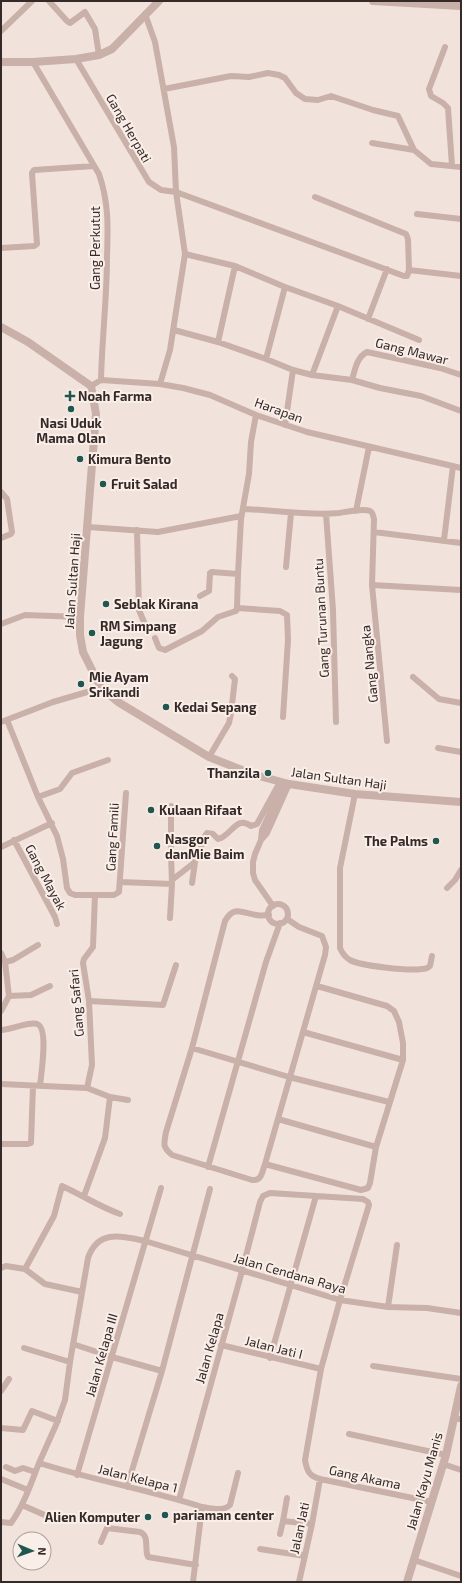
<svg xmlns="http://www.w3.org/2000/svg" width="462" height="1583" font-family="'Exo 2',sans-serif">
<style>
.lines{fill:none;stroke-linecap:round;stroke-linejoin:round}
.minor{stroke:#c9b0a8;stroke-width:6}
.tertiary{stroke:#c9b0a8;stroke-width:8}
.poi-dot{fill:#1f564e;stroke:#f9eee8;stroke-width:1.5}
.labels{text-anchor:middle;stroke-width:4;stroke-linejoin:round;paint-order:stroke}
.street-label{font-size:13px;fill:#362a28;stroke:#f9eee8}
.poi-label{font-size:13px;font-weight:bold;fill:#362a28;stroke:#f9eee8;text-anchor:start}
</style>
<rect width="100%" height="100%" fill="#f1e3dc"/>
<g class="lines">
<path class="minor" d="M 49,1 L 67,21 L 70,23 L 85,12 L 95,29 L 99,55
M 145,14 L 155,42 L 174,147 L 176,192 L 185,254 L 170,350 L 160,384
M 1,31 L 32,1
M 445,47 L 429,89 L 431,96 L 443,103 L 448,108 L 452,166
M 76,59 L 149,182 L 161,190 L 176,192 L 404,276 L 407,276 L 409,270
M 33,62 L 99,174 C 109,203 108,227 107,257 C 107,298 102,338 101,380
M 164,89 L 231,76 L 249,77 L 268,73 L 279,75 L 285,78 L 296,93 L 305,99 L 318,100 L 331,96 L 373,110 L 398,116 L 414,150
M 372,143 L 414,150 L 431,164 L 461,167
M 315,197 L 406,234 L 408,239 L 409,270 L 461,276
M 417,214 L 461,219
M 1,248 L 34,246 L 37,244 L 32,173 L 34,170 L 94,166
M 185,254 L 235,266 L 285,287 L 338,306 L 419,340
M 368,319 L 387,269
M 174,330 L 218,342 L 266,359 L 293,370 L 312,375 L 352,380 L 380,388 L 421,396 L 461,411
M 218,342 L 235,266
M 266,359 L 285,287
M 312,375 L 338,306
M 352,380 C 355,369 357,357 367,352 L 440,368 L 461,375
M 91,386 L 101,380 L 160,384 L 183,388 L 210,395 L 256,415 L 307,432 L 461,468
M 285,425 L 293,370
M 1,492 L 7,499 L 12,532 L 11,534 L 1,538
M 243,509 C 275,510 307,516 339,513 C 346,512 363,508 370,511 C 373,512 373,516 374,519 L 372,585 L 461,590
M 356,511 L 369,447
M 326,514 L 333,610 L 336,722
M 88,527 L 158,532 L 241,516
M 137,530 L 139,610 L 144,622
M 374,532 L 461,543
M 444,540 L 453,466
M 286,567 L 291,513
M 372,585 L 387,741
M 200,596 L 209,591 L 210,573 L 212,572 L 238,574
M 237,608 L 280,611 L 287,615 L 288,640 L 283,717
M 1,624 L 25,615 L 80,617
M 155,638 L 159,648 L 165,650 L 202,631 L 218,617 L 236,611 L 237,608 L 238,574 L 241,519 L 249,474 L 251,442 L 256,415
M 413,677 L 439,699 L 461,703
M 7,720 L 38,797 L 57,836 L 63,859 L 67,888 L 70,893 L 75,895 L 114,895 L 119,892 L 126,793
M 1,722 L 53,702 L 101,688
M 438,748 L 461,752
M 209,757 L 229,723 L 231,713 L 235,679 L 232,676
M 355,794 L 340,868 L 340,948 C 342,953 345,957 350,960 C 361,966 408,971 422,969 C 425,969 428,968 430,966 L 432,956
M 38,797 L 60,789 L 72,773 L 108,760
M 171,806 L 171,854 L 196,858 C 202,851 201,839 207,833 L 213,834 L 218,839 L 221,838 C 233,832 237,816 251,826 L 257,824 L 280,782
M 14,840 L 55,917 L 57,924
M 261,840 L 262,830 L 284,783
M 1,847 L 52,823
M 172,880 L 195,862
M 120,882 L 172,884 L 171,854
M 192,883 L 195,862
M 447,888 L 455,880 L 461,870
M268 914a10 10 0 1 1 20 0a10 10 0 1 1-20 0Z
M 273,906 L 255,880 L 253,873 L 253,862 L 255,854 L 261,840 L 267,833 L 289,784
M 269,915 C 265,915 260,916 256,915 C 242,913 234,905 225,921 L 192,1048 L 166,1132 C 164,1144 162,1147 172,1155 L 252,1180 C 262,1181 262,1172 265,1164 L 325,955 L 326,947 L 322,936 L 299,927 L 287,919
M 170,918 L 172,884
M 1,953 L 5,962 L 9,996 L 1,1011
M 5,962 L 13,960 L 38,945
M 9,996 L 31,995 L 50,986
M 89,1001 L 163,1005 L 176,965
M 1,1030 C 10,1030 30,1021 37,1024 C 49,1028 41,1074 40,1086
M 303,1032 L 403,1060
M 192,1048 L 289,1077 L 389,1102
M 1,1084 L 87,1088 L 110,1097 L 105,1138 L 84,1196
M 87,1088 L 92,1065 L 89,1001 L 83,963 L 84,959 L 93,947 L 95,895
M 110,1097 L 128,1100
M 278,1119 L 376,1147
M 1,1144 L 28,1144 L 31,1143 L 33,1086
M 265,1164 L 361,1190 L 368,1188 L 370,1183 L 376,1147 L 403,1060 L 403,1043 L 399,1022 L 394,1011 L 387,1006 L 317,986
M 208,1167 L 266,962 L 280,923
M 1,1268 L 6,1266 L 25,1269
M 25,1269 L 54,1216 L 62,1186 C 82,1195 100,1207 120,1214
M 25,1269 L 45,1284 L 82,1292
M 388,1307 L 397,1245
M 73,1344 L 112,1357 L 162,1371
M 221,1345 L 321,1369
M 24,1348 L 70,1362
M 270,1358 L 316,1196
M 373,1366 L 461,1379
M 1,1391 L 9,1379
M 454,1419 L 461,1419
M 1,1428 L 23,1430 L 32,1411 L 58,1421
M 349,1434 L 446,1455
M 39,1463 L 56,1425 L 65,1400 L 70,1362 L 88,1258 C 98,1229 122,1236 145,1241 L 340,1300 L 388,1307 L 427,1308 L 461,1313
M 443,1464 L 461,1470
M 6,1467 L 15,1471 L 23,1468 L 35,1472
M 77,1475 L 161,1188
M 1,1479 L 28,1490
M 127,1487 L 162,1371 L 210,1189
M 179,1500 L 242,1271 L 260,1202 L 263,1196 L 270,1193 L 363,1199 L 368,1202 L 369,1205 L 340,1300 L 321,1369 L 305,1460 C 307,1471 309,1476 320,1479 L 432,1502
M 22,1505 L 49,1517
M 202,1507 C 211,1508 223,1512 230,1505 L 238,1473
M 283,1521 L 287,1498
M 1,1522 L 11,1523 C 24,1505 31,1483 39,1463 C 93,1480 149,1490 202,1507 L 193,1582
M 280,1534 L 283,1521 L 312,1524
M 101,1542 L 107,1528 L 140,1532 C 150,1536 144,1549 148,1557 L 196,1565
M 260,1549 L 305,1556
M 414,1560 L 461,1576
M 299,1582 L 312,1524 L 320,1479"/>
<path class="tertiary" d="M 373,1 L 461,6
M 1,62 L 33,62 L 76,59 L 99,55 L 112,49 L 159,1
M 1,327 L 28,342 L 91,386 L 96,414 L 80,617 L 80,635 L 83,652 L 101,688 L 118,702 L 209,757 L 252,774 L 289,784 L 355,794 L 461,802
M 407,1582 L 446,1455 L 461,1386"/>
</g>
<g class="poi-dot">
<path d="M68 390h4v4h4v4h-4v4h-4v-4h-4v-4h4z"/>
<circle cx="71" cy="409" r="4"/>
<circle cx="80" cy="459" r="4"/>
<circle cx="103" cy="484" r="4"/>
<circle cx="106" cy="604" r="4"/>
<circle cx="92" cy="633" r="4"/>
<circle cx="81" cy="684" r="4"/>
<circle cx="166" cy="707" r="4"/>
<circle cx="268" cy="773" r="4"/>
<circle cx="151" cy="810" r="4"/>
<circle cx="436" cy="841" r="4"/>
<circle cx="157" cy="846" r="4"/>
<circle cx="165" cy="1515" r="4"/>
<circle cx="148" cy="1517" r="4"/>
</g>
<g class="labels">
<g class="street-label">
<text transform="translate(129 128) rotate(60)" y="5">Gang Herpati</text>
<text transform="translate(95 248) rotate(-90)" y="5">Gang Perkutut</text>
<text transform="translate(412 351) rotate(14)" y="5">Gang Mawar</text>
<text transform="translate(279 410) rotate(20)" y="5">Harapan</text>
<text transform="translate(72 581) rotate(-86)" y="5">Jalan Sultan Haji</text>
<text transform="translate(321 618) rotate(-93)" y="5">Gang Turunan Buntu</text>
<text transform="translate(369 664) rotate(-96)" y="5">Gang Nangka</text>
<text transform="translate(339 778) rotate(8)" y="5">Jalan Sultan Haji</text>
<text transform="translate(112 837) rotate(-87)" y="5">Gang Famili</text>
<text transform="translate(46 877) rotate(62)" y="5">Gang Mayak</text>
<text transform="translate(76 1003) rotate(-95)" y="5">Gang Safari</text>
<text transform="translate(290 1273) rotate(16)" y="5">Jalan Cendana Raya</text>
<text transform="translate(274 1347) rotate(14)" y="5">Jalan Jati I</text>
<text transform="translate(209 1348) rotate(-74)" y="5">Jalan Kelapa</text>
<text transform="translate(101 1355) rotate(-74)" y="5">Jalan Kelapa III</text>
<text transform="translate(365 1477) rotate(12)" y="5">Gang Akama</text>
<text transform="translate(138 1478) rotate(14)" y="5">Jalan Kelapa 1</text>
<text transform="translate(424 1481) rotate(-74)" y="5">Jalan Kayu Manis</text>
<text transform="translate(299 1528) rotate(-78)" y="5">Jalan Jati</text>
</g>
<g class="poi-label">
<text x="78" y="401">Noah Farma</text>
<text x="71" y="428" text-anchor="middle">Nasi Uduk<tspan x="71" dy="15">Mama Olan</tspan></text>
<text x="88" y="464">Kimura Bento</text>
<text x="111" y="489">Fruit Salad</text>
<text x="114" y="609">Seblak Kirana</text>
<text x="100" y="631">RM Simpang<tspan x="100" dy="15">Jagung</tspan></text>
<text x="89" y="682">Mie Ayam<tspan x="89" dy="15">Srikandi</tspan></text>
<text x="174" y="712">Kedai Sepang</text>
<text x="260" y="778" text-anchor="end">Thanzila</text>
<text x="159" y="815">Kulaan Rifaat</text>
<text x="165" y="844">Nasgor<tspan x="165" dy="15">danMie Baim</tspan></text>
<text x="428" y="846" text-anchor="end">The Palms</text>
<text x="173" y="1520">pariaman center</text>
<text x="140" y="1522" text-anchor="end">Alien Komputer</text>
</g>
</g>
<rect width="462" height="1583" fill="none" stroke="#362a28" stroke-width="4"/>
<g transform="translate(32 1551) rotate(92)"><circle r="19" fill="#f9eee8" stroke="#aba09b"/>
<path d="M0-3L7 15L0 10L-7 15Z" fill="#1f564e"/>
<text y="-6" font-size="11" font-weight="bold" text-anchor="middle" fill="#362a28">N</text>
</g>
</svg>
